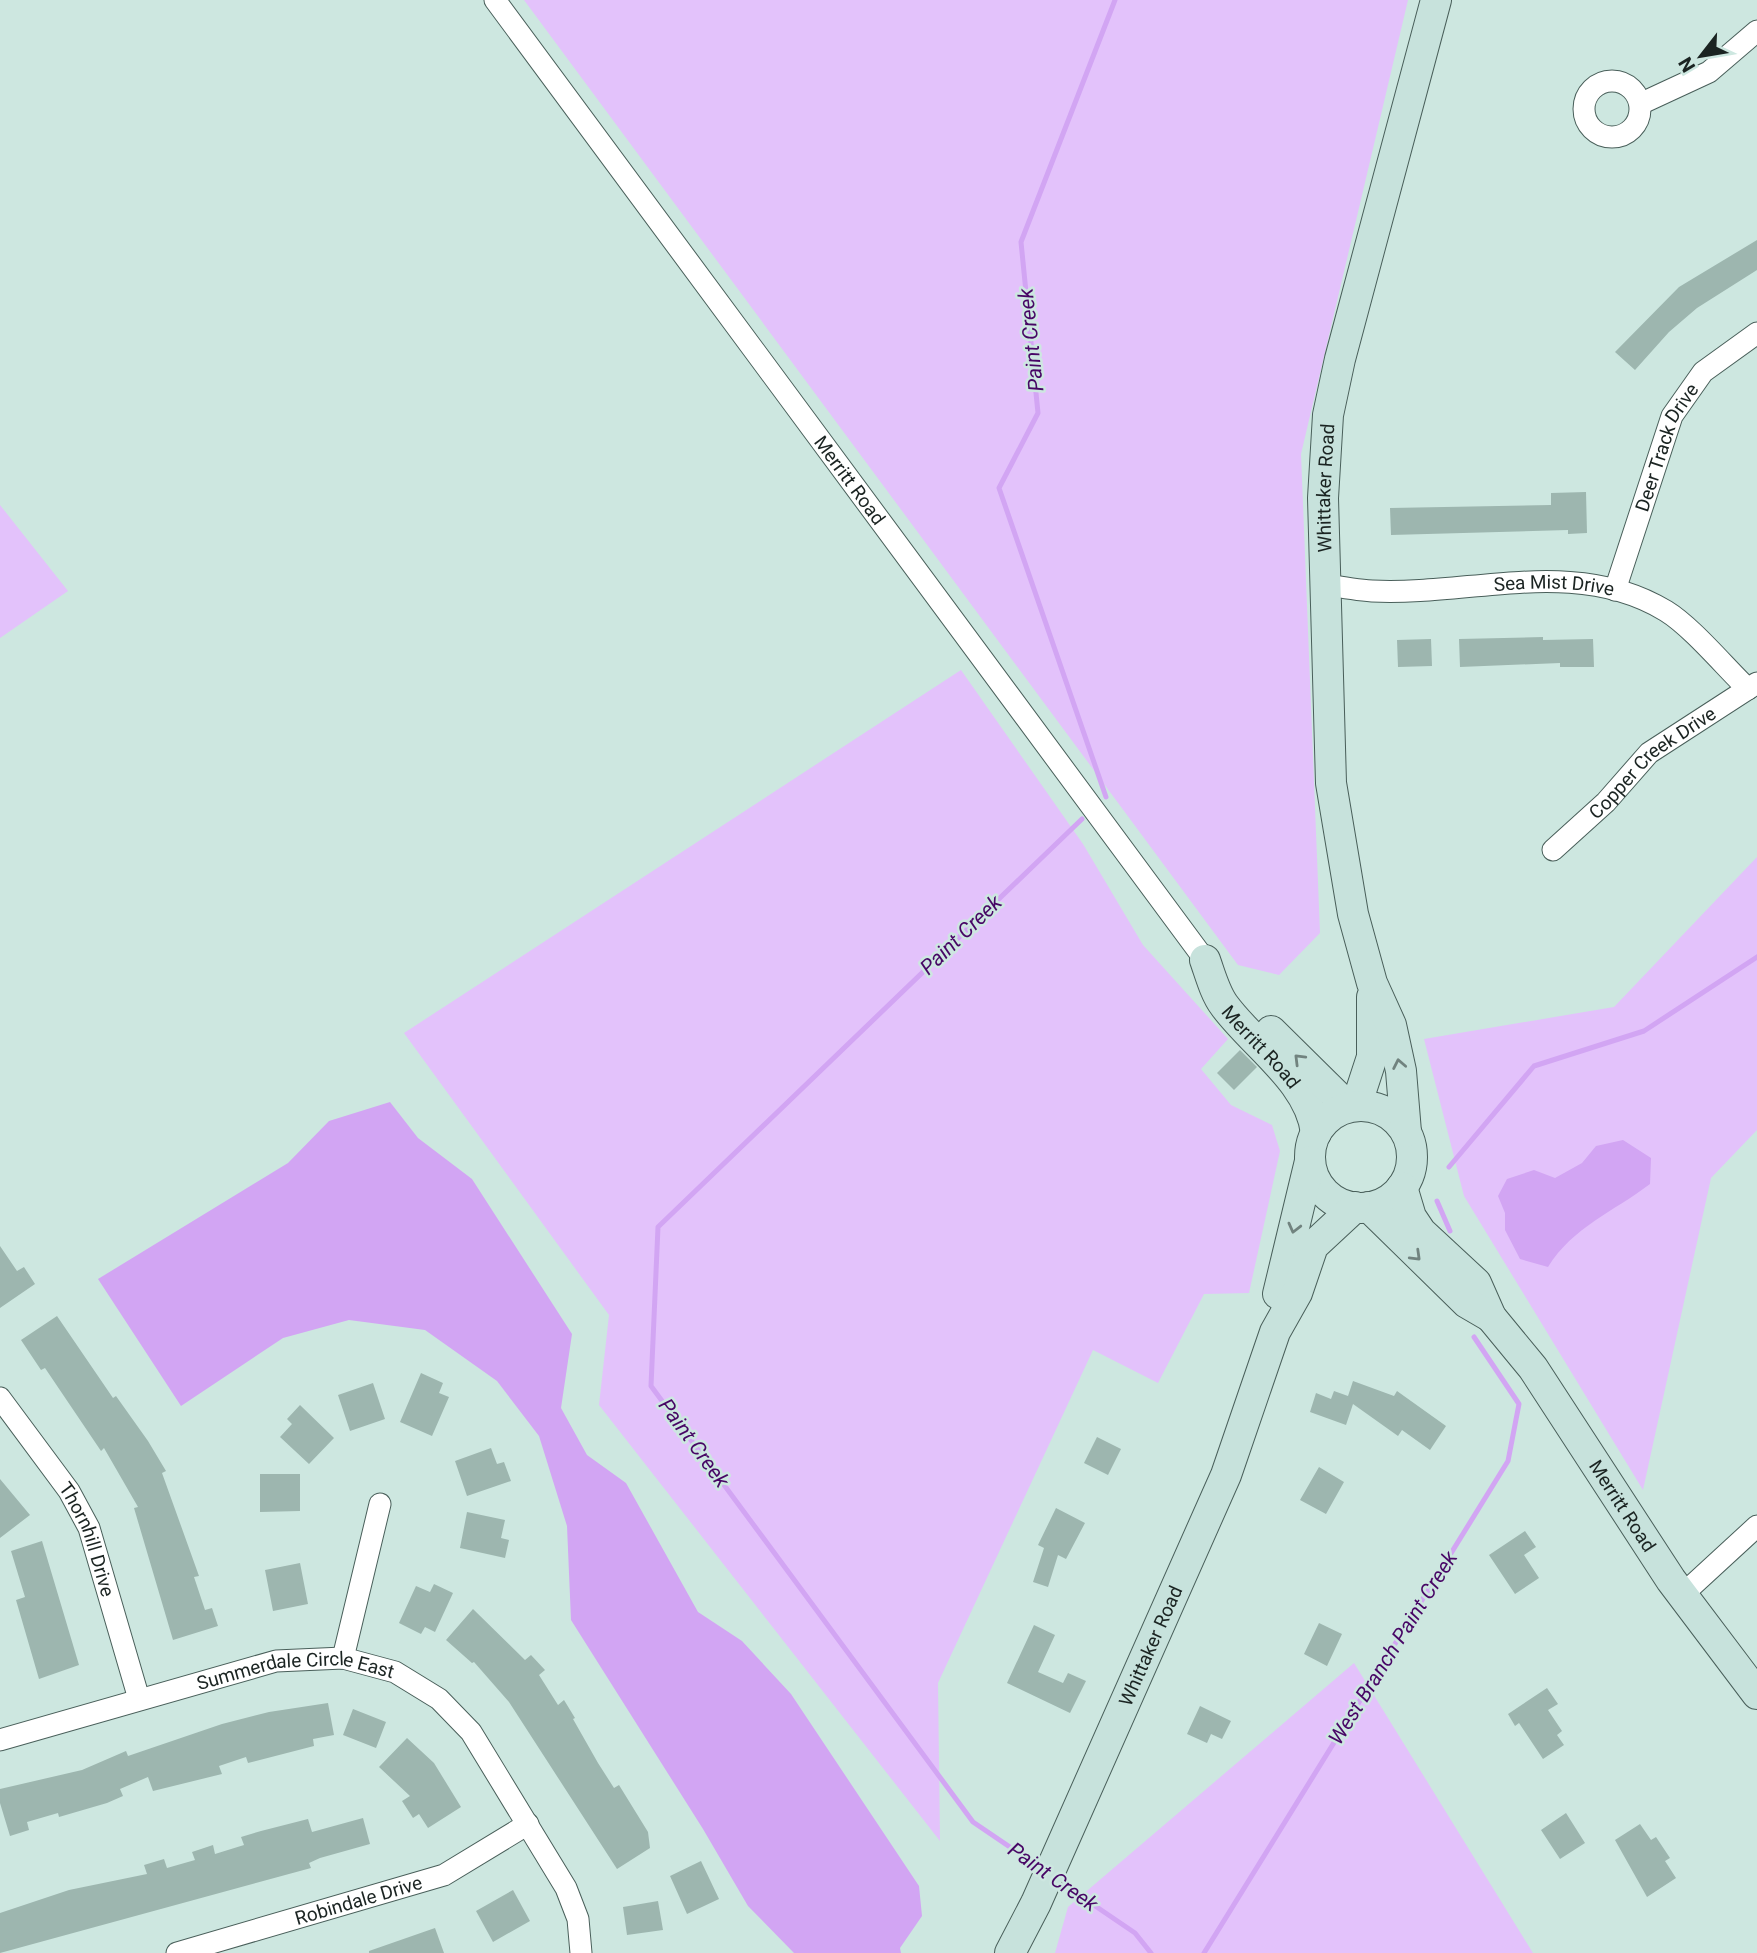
<svg xmlns="http://www.w3.org/2000/svg" width="1757" height="1953" font-family="Roboto,sans-serif">
<style>
.green{fill:#e3c2fb}
.water{fill:#d2a5f3}
.lines{fill:none;stroke-linecap:round;stroke-linejoin:round}
.stream{stroke:#d2a5f3;stroke-width:5}
.building{fill:#9db6af}
.street-casing{stroke:#495f5a;stroke-width:23}
.secondary-casing{stroke:#495f5a;stroke-width:32}
.street{stroke:#fff;stroke-width:21}
.secondary{stroke:#c7e2dc;stroke-width:30}
.oneway{stroke:#71837f}
.labels{text-anchor:middle;stroke-width:5;stroke-linejoin:round;paint-order:stroke}
.street-label{font-size:19px;fill:#1b2422;stroke:#cde7e0}
.water-label{font-size:21px;font-style:italic;fill:#470665;stroke:#cde7e0}
</style>
<rect width="100%" height="100%" fill="#cde7e0"/>
<path class="green" d="M 524,0 L 1408,0 L 1301,454 L 1320,933 L 1279,975 L 1238,965 Z
M 0,505 L 68,591 L 0,638 Z
M 961,670 L 1083,844 L 1143,945 L 1228,1039 L 1201,1069 L 1231,1105 L 1272,1125 L 1280,1151 L 1249,1293 L 1204,1294 L 1158,1383 L 1093,1350 L 938,1683 L 940,1841 L 599,1405 L 609,1315 L 404,1033 Z
M 1757,857 L 1757,1130 L 1711,1178 L 1643,1490 L 1464,1196 L 1424,1039 L 1614,1007 Z
M 1354,1663 L 1533,1953 L 1055,1953 L 1068,1907 Z"/>
<path class="water" d="M 390,1102 L 418,1138 L 472,1179 L 572,1334 L 561,1408 L 587,1455 L 626,1483 L 698,1612 L 742,1641 L 791,1694 L 919,1886 L 922,1916 L 900,1948 L 901,1953 L 794,1953 L 748,1906 L 703,1829 L 571,1620 L 567,1526 L 539,1436 L 497,1381 L 425,1330 L 349,1320 L 283,1338 L 181,1406 L 98,1279 L 288,1163 L 329,1121 Z
M 1623,1140 L 1651,1158 L 1650,1184 C 1613,1212 1573,1227 1548,1267 L 1520,1259 L 1505,1230 L 1505,1213 L 1498,1196 L 1507,1179 L 1534,1170 L 1555,1178 L 1582,1163 L 1596,1146 Z"/>
<g class="lines">
<path class="stream" d="M 1106,797 L 999,488 L 1038,413 L 1021,242 L 1115,0
M 1449,1167 L 1534,1066 L 1644,1031 L 1757,957
M 1437,1201 L 1450,1231
M 1041,1868 L 973,1822 L 651,1386 L 658,1227 L 1082,819
M 1057,1880 L 1135,1933 L 1151,1953
M 1204,1953 L 1508,1461 L 1519,1404 L 1474,1337"/>
</g>
<path class="building" d="M 1757,240 L 1757,270 L 1697,308 L 1669,332 L 1635,370 L 1615,352 L 1679,287 Z
M 1586,492 L 1587,533 L 1568,534 L 1568,530 L 1391,535 L 1390,508 L 1551,505 L 1551,493 Z
M 1543,637 L 1543,640 L 1593,639 L 1594,667 L 1560,667 L 1560,663 L 1460,667 L 1459,639 Z
M 1431,639 L 1432,666 L 1398,667 L 1397,640 Z
M 1240,1050 L 1257,1067 L 1234,1090 L 1217,1073 Z
M 0,1246 L 17,1271 L 24,1267 L 35,1284 L 0,1308 Z
M 57,1316 L 113,1398 L 116,1396 L 148,1441 L 166,1471 L 162,1473 L 199,1576 L 194,1577 L 205,1610 L 212,1608 L 218,1626 L 173,1640 L 134,1508 L 138,1507 L 104,1448 L 101,1451 L 45,1368 L 41,1370 L 21,1340 Z
M 421,1373 L 443,1383 L 439,1393 L 449,1397 L 432,1436 L 400,1422 Z
M 1353,1381 L 1394,1396 L 1397,1391 L 1446,1426 L 1430,1450 L 1402,1430 L 1398,1436 L 1353,1404 L 1346,1425 L 1310,1412 L 1316,1393 L 1331,1399 L 1334,1391 L 1348,1396 Z
M 373,1383 L 385,1419 L 350,1431 L 338,1395 Z
M 300,1405 L 334,1438 L 309,1464 L 280,1437 L 292,1424 L 287,1419 Z
M 1097,1437 L 1121,1449 L 1108,1475 L 1084,1463 Z
M 491,1448 L 497,1464 L 504,1462 L 511,1481 L 467,1496 L 455,1461 Z
M 1319,1467 L 1344,1482 L 1326,1514 L 1300,1500 Z
M 260,1474 L 300,1474 L 300,1511 L 260,1512 Z
M 0,1479 L 30,1515 L 0,1538 Z
M 1056,1508 L 1085,1523 L 1066,1559 L 1058,1555 L 1048,1587 L 1033,1582 L 1044,1548 L 1038,1545 Z
M 467,1512 L 505,1520 L 501,1538 L 509,1540 L 505,1558 L 460,1548 Z
M 1525,1531 L 1536,1547 L 1524,1555 L 1539,1578 L 1515,1594 L 1489,1555 Z
M 42,1541 L 79,1665 L 39,1679 L 16,1600 L 25,1597 L 11,1551 Z
M 300,1563 L 308,1604 L 273,1611 L 265,1570 Z
M 434,1584 L 453,1593 L 435,1632 L 425,1627 L 421,1634 L 399,1623 L 416,1586 L 430,1592 Z
M 473,1609 L 525,1660 L 531,1655 L 545,1670 L 539,1675 L 558,1705 L 564,1700 L 575,1718 L 573,1719 L 598,1763 L 614,1788 L 619,1785 L 648,1832 L 650,1848 L 617,1869 L 509,1702 L 474,1662 L 472,1663 L 446,1640 Z
M 1319,1623 L 1342,1634 L 1327,1666 L 1304,1654 Z
M 1034,1625 L 1055,1635 L 1038,1672 L 1063,1683 L 1068,1673 L 1086,1681 L 1070,1713 L 1007,1683 Z
M 1547,1688 L 1558,1704 L 1548,1710 L 1562,1731 L 1557,1735 L 1564,1745 L 1543,1759 L 1519,1723 L 1515,1726 L 1508,1714 Z
M 328,1703 L 334,1735 L 313,1739 L 314,1746 L 248,1763 L 246,1757 L 219,1766 L 222,1774 L 153,1791 L 148,1777 L 120,1789 L 123,1796 L 107,1803 L 59,1817 L 58,1813 L 27,1822 L 29,1830 L 10,1836 L 0,1803 L 0,1789 L 82,1770 L 126,1751 L 128,1756 L 222,1724 L 269,1712 Z
M 1200,1706 L 1231,1721 L 1222,1739 L 1211,1734 L 1207,1743 L 1187,1734 Z
M 353,1709 L 386,1722 L 376,1748 L 343,1735 Z
M 407,1738 L 434,1763 L 461,1807 L 428,1828 L 419,1814 L 413,1818 L 402,1801 L 410,1796 L 379,1767 Z
M 1566,1813 L 1585,1843 L 1560,1859 L 1541,1830 Z
M 363,1818 L 370,1844 L 320,1858 L 309,1863 L 311,1868 L 0,1953 L 0,1913 L 69,1890 L 147,1874 L 144,1865 L 164,1859 L 167,1868 L 195,1860 L 192,1852 L 213,1845 L 215,1854 L 244,1845 L 241,1837 L 261,1831 L 308,1819 L 312,1832 Z
M 1640,1824 L 1651,1840 L 1656,1837 L 1670,1858 L 1665,1861 L 1676,1878 L 1647,1897 L 1615,1840 Z
M 701,1861 L 719,1899 L 687,1914 L 670,1876 Z
M 513,1890 L 530,1921 L 493,1942 L 476,1911 Z
M 658,1901 L 663,1930 L 627,1935 L 623,1907 Z
M 435,1928 L 444,1953 L 369,1953 L 369,1951 Z"/>
<g class="lines">
<defs>
<g id="street">
<path id="s1" d="M 495,0 L 1205,960"/>
<circle cx="1612" cy="109" r="28"/>
<path d="M 1640,104 L 1709,72 L 1757,31"/>
<path id="s2" d="M 1324,584 C 1340,587 1356,590 1372,591 C 1470,596 1576,556 1666,611 C 1692,627 1725,667 1748,689"/>
<path id="s3" d="M 1615,590 L 1672,416 L 1703,372 L 1757,333"/>
<path id="s4" d="M 1553,850 L 1606,802 L 1649,753 L 1757,683"/>
<path id="s5" d="M 0,1398 L 69,1491 L 89,1528 L 139,1699"/>
<path d="M 1682,1595 L 1757,1526"/>
<path d="M 343,1658 L 380,1504"/>
<path id="s6" d="M 0,1740 L 276,1661 L 343,1658 L 395,1672 L 439,1699 L 471,1732 L 566,1888 L 578,1919 L 581,1953"/>
<path id="s7" d="M 177,1953 L 444,1875 L 528,1824"/>
</g>
<g id="secondary">
<path id="s8" d="M 1205,960 C 1210,974 1215,993 1224,1005 C 1253,1045 1310,1081 1316,1133"/>
<path d="M 1271,1031 L 1348,1107"/>
<path d="M 1356,1106 L 1372,1057 L 1372,997"/>
<circle cx="1361" cy="1157" r="51"/>
<path id="s9" d="M 1406,1132 L 1401,1071 L 1391,1025 L 1372,983 L 1353,914 L 1331,783 L 1323,498 L 1328,415 L 1340,359 L 1436,0"/>
<path id="s10" d="M 1402,1187 L 1411,1217 L 1421,1232 L 1476,1283 L 1491,1317 L 1533,1368 L 1671,1580 L 1757,1694"/>
<path d="M 1369,1207 L 1467,1303 L 1491,1317"/>
<path d="M 1278,1294 L 1310,1161"/>
<path id="s11" d="M 1010,1953 L 1036,1903 L 1226,1475 L 1275,1332 L 1297,1293 L 1313,1246 L 1355,1207"/>
</g>
</defs>
<use href="#street" class="street-casing"/>
<use href="#secondary" class="secondary-casing"/>
<use href="#street" class="street"/>
<use href="#secondary" class="secondary"/>
</g>
<defs><path id="oneway-chevron" d="M-2-3.5L2.5 0L-2 3.5" fill="none" stroke-width="1.6" stroke-linecap="round" stroke-linejoin="round" transform="scale(1.75)"/></defs>
<g class="oneway">
<use href="#oneway-chevron" transform="translate(1299 1059) rotate(-135)"/>
<use href="#oneway-chevron" transform="translate(1399 1064) rotate(-101)"/>
<use href="#oneway-chevron" transform="translate(1294 1228) rotate(104)"/>
<use href="#oneway-chevron" transform="translate(1416 1256) rotate(44)"/>
</g>
<g class="labels">
<g class="street-label">
<text dy="7" stroke="none"><textPath href="#s3" startOffset="152">Deer Track Drive</textPath></text>
<text dy="7" stroke="none"><textPath href="#s1" startOffset="597">Merritt Road</textPath></text>
<text dy="7" stroke="none"><textPath href="#s9" startOffset="654">Whittaker Road</textPath></text>
<text dy="7" stroke="none"><textPath href="#s2" startOffset="231">Sea Mist Drive</textPath></text>
<text dy="7" stroke="none"><textPath href="#s4" startOffset="133">Copper Creek Drive</textPath></text>
<text dy="7" stroke="none"><textPath href="#s8" startOffset="105">Merritt Road</textPath></text>
<text dy="7" stroke="none"><textPath href="#s10" startOffset="392">Merritt Road</textPath></text>
<text dy="7" stroke="none"><textPath href="#s5" startOffset="168">Thornhill Drive</textPath></text>
<text dy="7" stroke="none"><textPath href="#s11" startOffset="338">Whittaker Road</textPath></text>
<text dy="7" stroke="none"><textPath href="#s6" startOffset="306">Summerdale Circle East</textPath></text>
<text dy="7" stroke="none"><textPath href="#s7" startOffset="189">Robindale Drive</textPath></text>
</g>
<g class="water-label">
<text transform="translate(1031 340) rotate(-96)" y="7">Paint Creek</text>
<text transform="translate(961 935) rotate(-44)" y="7">Paint Creek</text>
<text transform="translate(694 1443) rotate(54)" y="7">Paint Creek</text>
<text transform="translate(1393 1648) rotate(-58)" y="7">West Branch Paint Creek</text>
<text transform="translate(1053 1877) rotate(35)" y="7">Paint Creek</text>
</g>
</g>
<g transform="translate(1701 56) rotate(239)" stroke="#cde7e0" stroke-width="5" paint-order="stroke">
<path d="M0-5L12 26L0 18L-12 26Z" fill="#1b2422"/>
<text y="-10" font-size="19" font-weight="bold" text-anchor="middle" fill="#1b2422">N</text>
</g>
</svg>
